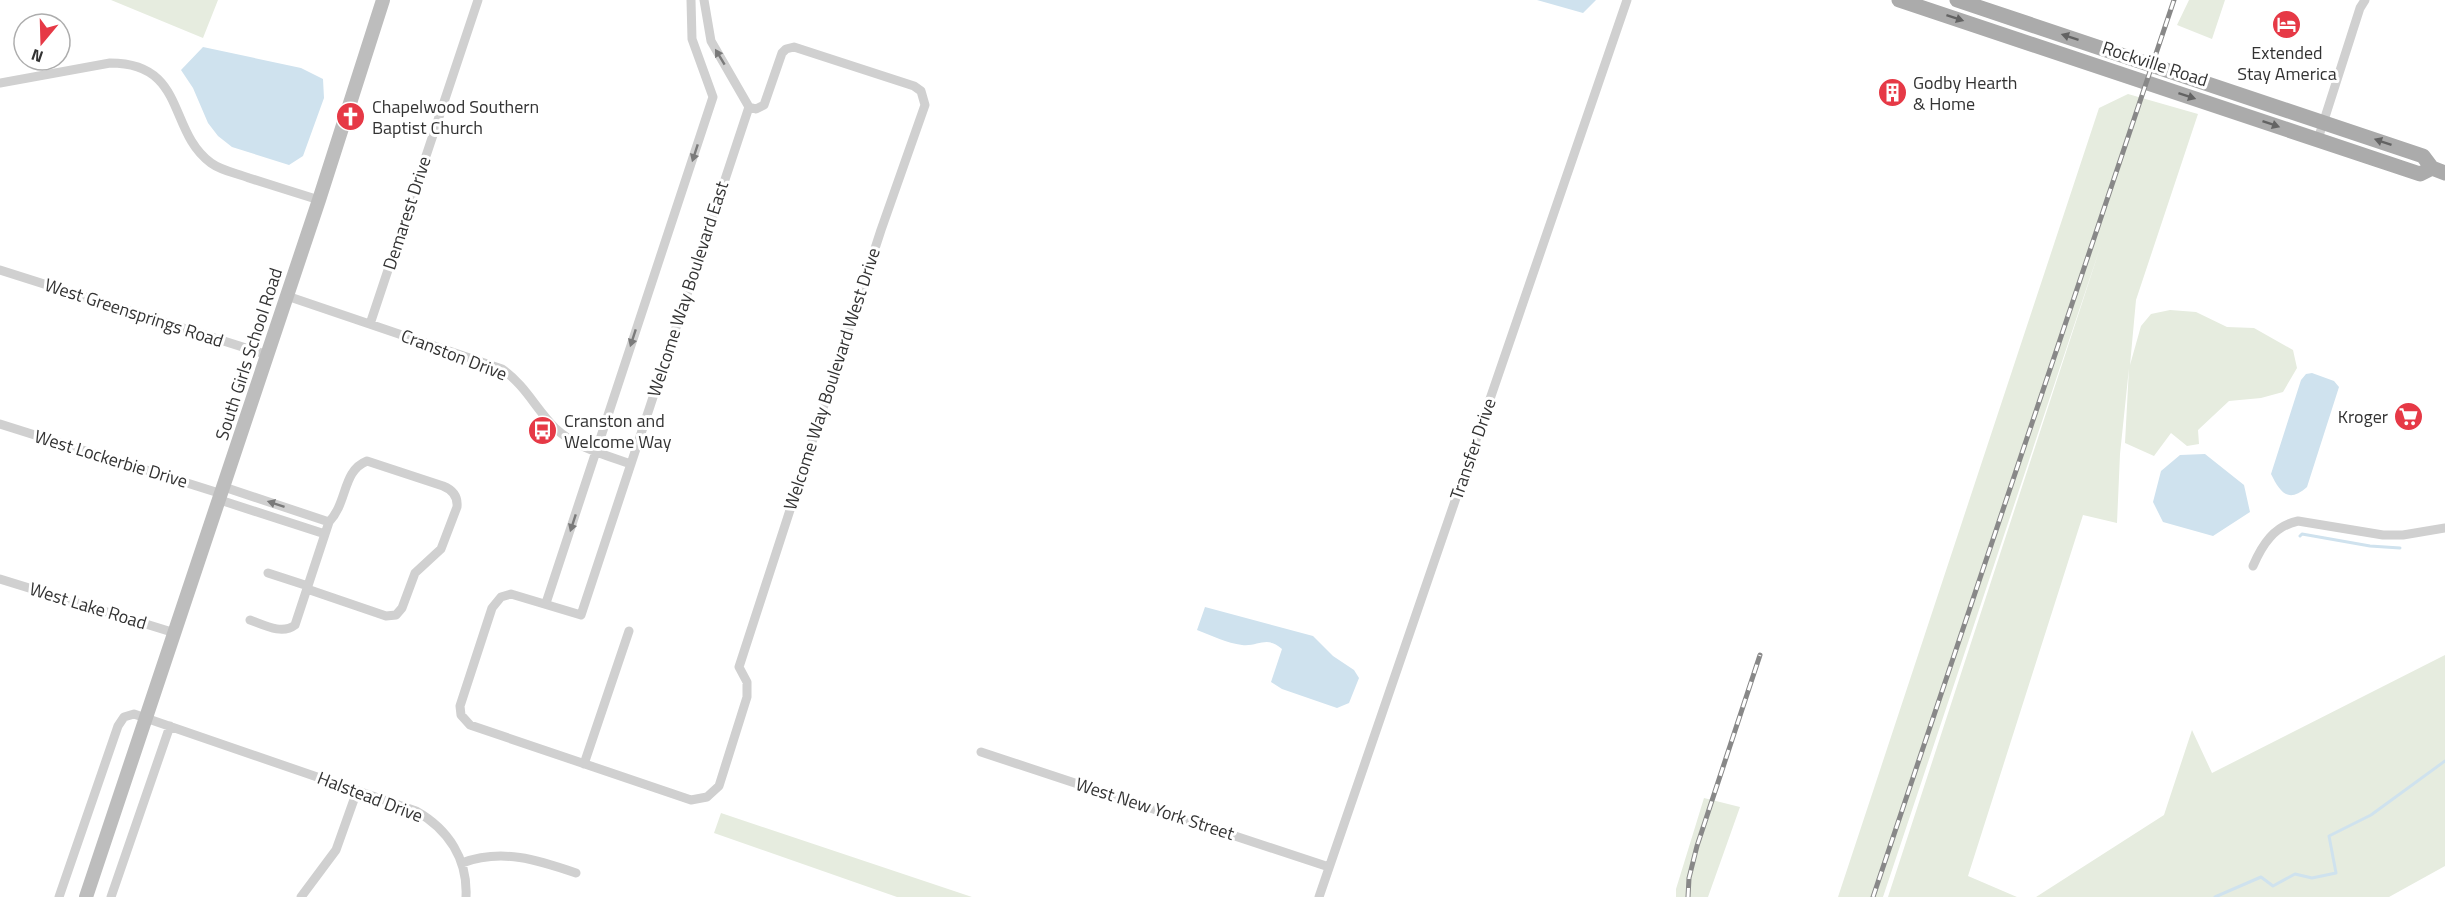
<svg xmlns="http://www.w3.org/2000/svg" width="2445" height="897" font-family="'Titillium Web',sans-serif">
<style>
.green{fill:#e6ecdf}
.water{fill:#cfe2ee}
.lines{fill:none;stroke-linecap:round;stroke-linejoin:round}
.stream{stroke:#cfe2ee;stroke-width:3}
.minor{stroke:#d0d0d0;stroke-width:9}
.secondary{stroke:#bdbdbd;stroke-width:14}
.primary{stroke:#ababab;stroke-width:15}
.rail-casing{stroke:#888;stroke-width:5}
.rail{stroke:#fff;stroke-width:3;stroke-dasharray:9;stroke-linecap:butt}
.oneway{fill:#636363}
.oneway2{fill:#7a7a7a}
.labels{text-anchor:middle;stroke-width:6;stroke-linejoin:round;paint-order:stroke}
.poi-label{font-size:18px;fill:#333;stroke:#fff;text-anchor:start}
.street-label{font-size:18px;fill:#333;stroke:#fff}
</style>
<rect width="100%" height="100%" fill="#fff"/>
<path class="green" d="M 111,0 L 218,0 L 203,38 Z
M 2189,0 L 2225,0 L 2212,39 L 2177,25 Z
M 2128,94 L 2198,114 L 2136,300 L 2130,365 L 2141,326 L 2151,314 L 2170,310 L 2196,312 L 2227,327 L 2254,328 L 2293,350 L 2297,368 L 2283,392 L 2261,398 L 2229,401 L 2198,430 L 2199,444 L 2187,446 L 2171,433 L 2154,456 L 2125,443 L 2129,368 L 2120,454 L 2117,523 L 2083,515 L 1968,876 L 2017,897 L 1888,897 L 2101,245 L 1883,897 L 1838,897 L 2099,108 Z
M 2445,655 L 2445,866 L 2389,897 L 2036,897 L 2164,815 L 2192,730 L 2212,773 Z
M 1704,798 L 1740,807 L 1708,897 L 1676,897 L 1676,889 Z
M 721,813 L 972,897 L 897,897 L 714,833 Z"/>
<path class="water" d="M 1537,0 L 1596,0 L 1583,13 Z
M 203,47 L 301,68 L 323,79 L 324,98 L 303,156 L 289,165 L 232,147 L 218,136 L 208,123 L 193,88 L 181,70 Z
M 2312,373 L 2334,381 L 2339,387 L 2307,487 C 2288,504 2280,492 2271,474 L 2301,380 L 2306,374 Z
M 2205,454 L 2244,485 L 2250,512 L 2213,536 L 2163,522 L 2153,502 L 2161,471 L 2180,455 Z
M 1205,607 L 1313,636 L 1333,656 L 1354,670 L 1359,678 L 1349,703 L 1337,708 L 1282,689 L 1271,682 L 1282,649 C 1267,635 1258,647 1242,645 C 1227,643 1212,636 1197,630 Z"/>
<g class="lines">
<path class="stream" d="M 2300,536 L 2302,534 L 2370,546 L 2400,548
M 2215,897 L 2261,877 L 2273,886 L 2295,874 L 2312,878 L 2336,873 L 2329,836 L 2371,815 L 2445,761"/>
<path class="minor" d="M 704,0 L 711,41 L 749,107
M 794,47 L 914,86 L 921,91 L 925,105 L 881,230 L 739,667 L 747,682 L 747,697 L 719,786 L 707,797 L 691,800 L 470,725 L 461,715 L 460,706 L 492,608 L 501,597 L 511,594 L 581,615 L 749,107 L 756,109 L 764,105 L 782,53 L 786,49 Z
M 0,83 L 110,63 C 187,63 167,131 211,163 C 222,171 236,173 249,178 C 272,185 296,193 319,200
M 2318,139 L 2360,8 L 2365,0
M 0,270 L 268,355
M 287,296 L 502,369 C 525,385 536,409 555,428 C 575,447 605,455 631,464
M 370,324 L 478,0
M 0,424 L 222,494
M 224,487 L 329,522
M 220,500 L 325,534
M 2253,566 C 2262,545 2274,526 2298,521 L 2383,535 L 2403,535 L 2445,528
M 268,573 L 308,586
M 0,579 L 175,633
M 546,603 L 713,97 L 692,39 L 691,0
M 250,620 C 264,625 282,635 295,625 L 329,522 C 348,502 342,471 367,461 L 443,486 C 453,490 458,497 457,507 L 441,549 L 415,573 L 402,608 L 396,615 L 386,616 L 307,589
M 981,752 L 1329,867
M 584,764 L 629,631
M 462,863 C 502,848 538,860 576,873
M 59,897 L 118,726 L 124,717 L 134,714 L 416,811 C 448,829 468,859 466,897
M 111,897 L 170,726
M 301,897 L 336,850 L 357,791
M 1319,897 L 1627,0"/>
<path class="secondary" d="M 86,897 L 319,200 L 383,0"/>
<path class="primary" d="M 1899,0 L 2420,174 L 2432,168
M 1957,0 L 2423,156 L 2432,168 L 2445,173"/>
<defs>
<path id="rail" d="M 1688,897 L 1689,878 L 1697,846 L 1760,655
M 1873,897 L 2174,0"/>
</defs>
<use href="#rail" class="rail-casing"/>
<use href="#rail" class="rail"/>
</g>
<defs><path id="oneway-solid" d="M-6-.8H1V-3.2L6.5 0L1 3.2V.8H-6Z" transform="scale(1.5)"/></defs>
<g class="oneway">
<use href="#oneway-solid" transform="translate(1955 18) rotate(18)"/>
<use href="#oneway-solid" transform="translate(2070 37) rotate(-162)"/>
<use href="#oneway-solid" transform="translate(2187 96) rotate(18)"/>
<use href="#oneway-solid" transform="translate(2271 124) rotate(19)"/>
<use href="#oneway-solid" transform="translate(2383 142) rotate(-161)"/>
</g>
<g class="oneway2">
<use href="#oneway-solid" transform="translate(720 57) rotate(-121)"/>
<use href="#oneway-solid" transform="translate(695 153) rotate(108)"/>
<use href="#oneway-solid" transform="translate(633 338) rotate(108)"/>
<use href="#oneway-solid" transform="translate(276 504) rotate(-162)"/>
<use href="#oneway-solid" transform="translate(573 523) rotate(108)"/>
</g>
<defs>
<symbol id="hotel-disc" viewBox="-11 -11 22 22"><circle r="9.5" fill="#e63946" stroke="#fff"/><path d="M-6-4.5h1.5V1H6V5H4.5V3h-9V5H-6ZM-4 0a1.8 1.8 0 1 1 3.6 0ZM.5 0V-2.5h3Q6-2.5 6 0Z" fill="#fff"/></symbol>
<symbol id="building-disc" viewBox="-11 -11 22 22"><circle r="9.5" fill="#e63946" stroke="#fff"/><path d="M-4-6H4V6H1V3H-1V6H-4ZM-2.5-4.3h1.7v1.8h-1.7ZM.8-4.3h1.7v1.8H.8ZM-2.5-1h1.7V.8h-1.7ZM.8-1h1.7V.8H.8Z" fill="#fff"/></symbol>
<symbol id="church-disc" viewBox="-11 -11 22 22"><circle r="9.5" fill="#e63946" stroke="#fff"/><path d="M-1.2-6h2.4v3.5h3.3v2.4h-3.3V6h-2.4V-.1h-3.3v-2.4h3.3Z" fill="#fff"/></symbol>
<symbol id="supermarket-disc" viewBox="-11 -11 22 22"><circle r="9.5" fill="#e63946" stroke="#fff"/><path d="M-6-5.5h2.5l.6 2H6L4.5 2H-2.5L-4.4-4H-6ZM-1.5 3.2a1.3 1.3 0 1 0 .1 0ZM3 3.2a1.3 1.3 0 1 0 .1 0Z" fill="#fff"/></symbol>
<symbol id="bus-disc" viewBox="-11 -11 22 22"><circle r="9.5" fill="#e63946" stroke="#fff"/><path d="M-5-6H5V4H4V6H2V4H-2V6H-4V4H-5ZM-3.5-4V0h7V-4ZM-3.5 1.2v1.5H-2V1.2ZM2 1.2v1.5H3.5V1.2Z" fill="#fff"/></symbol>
</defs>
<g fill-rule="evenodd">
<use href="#hotel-disc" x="2270" y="8" width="33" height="33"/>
<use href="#building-disc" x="1876" y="76" width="33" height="33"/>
<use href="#church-disc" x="334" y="100" width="33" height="33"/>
<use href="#supermarket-disc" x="2392" y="400" width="33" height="33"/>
<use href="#bus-disc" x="526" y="414" width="33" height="33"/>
</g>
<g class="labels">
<g class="poi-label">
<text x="2287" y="59" text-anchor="middle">Extended<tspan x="2287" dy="21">Stay America</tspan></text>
<text x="1913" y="89">Godby Hearth<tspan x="1913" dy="21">&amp; Home</tspan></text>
<text x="372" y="113">Chapelwood Southern<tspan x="372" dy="21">Baptist Church</tspan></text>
<text x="2388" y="423" text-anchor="end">Kroger</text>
<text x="564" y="427">Cranston and<tspan x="564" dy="21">Welcome Way</tspan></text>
</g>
<g class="street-label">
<text transform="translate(2155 64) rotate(18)" y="6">Rockville Road</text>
<text transform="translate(407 213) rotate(-72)" y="6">Demarest Drive</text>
<text transform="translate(688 289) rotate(-72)" y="6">Welcome Way Boulevard East</text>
<text transform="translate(134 313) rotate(18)" y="6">West Greensprings Road</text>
<text transform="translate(249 354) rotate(-72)" y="6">South Girls School Road</text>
<text transform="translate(454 355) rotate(21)" y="6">Cranston Drive</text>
<text transform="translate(832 379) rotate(-72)" y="6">Welcome Way Boulevard West Drive</text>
<text transform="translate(1473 449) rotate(-71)" y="6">Transfer Drive</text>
<text transform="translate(111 459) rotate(17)" y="6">West Lockerbie Drive</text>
<text transform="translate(88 606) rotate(17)" y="6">West Lake Road</text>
<text transform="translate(370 797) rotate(21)" y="6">Halstead Drive</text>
<text transform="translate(1155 809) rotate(18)" y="6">West New York Street</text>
</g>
</g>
<g transform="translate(42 42) rotate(199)"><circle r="28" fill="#ffffff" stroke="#adadad" stroke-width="1.5"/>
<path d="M0-4.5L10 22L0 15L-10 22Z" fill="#e63946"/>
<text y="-9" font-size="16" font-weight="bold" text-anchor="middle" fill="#333333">N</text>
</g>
</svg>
